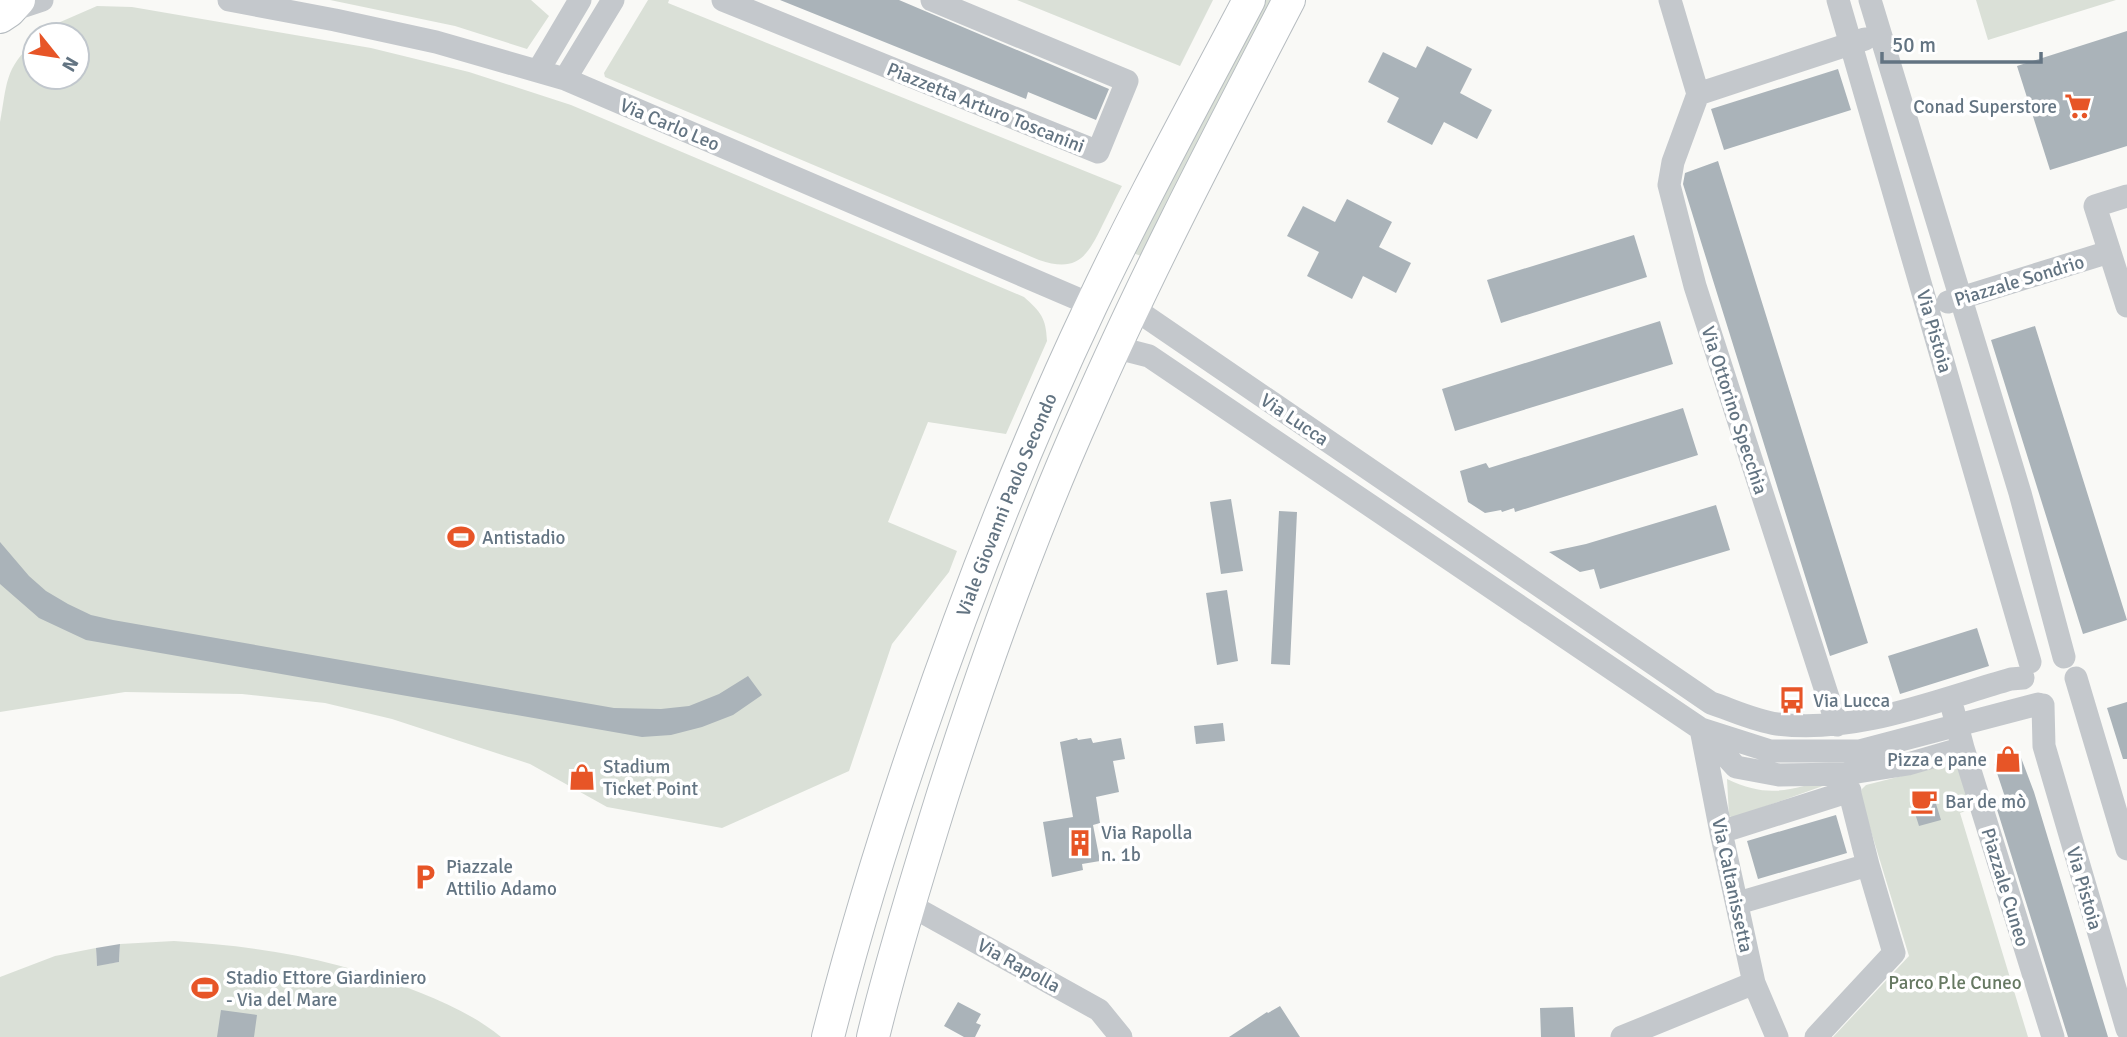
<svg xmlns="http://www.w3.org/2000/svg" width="2127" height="1037" font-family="Signika,sans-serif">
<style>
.green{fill:#dae0d7}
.building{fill:#aab3b9}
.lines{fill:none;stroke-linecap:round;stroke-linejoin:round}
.secondary-casing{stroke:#b6bcc0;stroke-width:34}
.street{stroke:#c4c8cc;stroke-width:23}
.secondary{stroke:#fff;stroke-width:32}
.labels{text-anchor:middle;stroke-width:7;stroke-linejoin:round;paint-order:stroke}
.poi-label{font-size:19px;fill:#637482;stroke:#fff;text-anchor:start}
.street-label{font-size:19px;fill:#637482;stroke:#fff}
.park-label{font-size:19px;fill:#667962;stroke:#fff}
</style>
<rect width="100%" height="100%" fill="#f9f9f6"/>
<path class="green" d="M 330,0 L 531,0 L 549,16 L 527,49 L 455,26 Z
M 648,0 L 669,0 L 668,3 L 1122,186 C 1115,199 1109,212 1102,226 C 1087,257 1077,273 1039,260 L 605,77 L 604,73 Z
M 1017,0 L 1213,0 L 1180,66 Z
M 1264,0 L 1273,0 L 1163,209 L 1141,256 L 1133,253 Z
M 1976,0 L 2116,0 L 1988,40 Z
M 97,6 L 132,7 L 371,48 L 469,72 L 571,105 L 1024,297 C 1041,312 1046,318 1047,341 L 1006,434 L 928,422 L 888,522 L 957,551 L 949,572 L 892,644 L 849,771 L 722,828 L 607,807 L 530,764 L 392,719 L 325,703 L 242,694 L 125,692 L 0,712 L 0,122 C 7,86 4,67 35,42 L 35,77 L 77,77 L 77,35 L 44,35 L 58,23 Z
M 1957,762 L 1974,808 L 1960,813 L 2028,1037 L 1833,1037 L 1909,956 L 1860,795 L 1862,789 L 1866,785 Z
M 1832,778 L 1834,782 L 1733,818 L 1729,816 L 1727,779 C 1769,799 1790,790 1832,778 Z
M 174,941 C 260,946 342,960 421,993 C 449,1004 478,1018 501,1037 L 0,1037 L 0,977 L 55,956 L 96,948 L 97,965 L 119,962 L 120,944 Z"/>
<path class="building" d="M 780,0 L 899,0 L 1109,89 L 1096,120 L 1028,92 L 1026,99 Z
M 2127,31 L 2127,146 L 2050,170 L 2017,66 Z
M 1427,46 L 1472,69 L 1460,93 L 1492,110 L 1477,139 L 1444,122 L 1432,145 L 1387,122 L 1399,98 L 1368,82 L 1383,52 L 1416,68 Z
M 1838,69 L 1851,110 L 1724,150 L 1711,109 Z
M 1718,161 L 1868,643 L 1830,656 L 1683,184 L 1685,173 Z
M 1347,199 L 1392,222 L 1379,247 L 1411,263 L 1396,293 L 1363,276 L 1352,299 L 1307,276 L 1319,252 L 1287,236 L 1303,206 L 1335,222 Z
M 1634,235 L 1647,277 L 1501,323 L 1487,280 Z
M 1660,321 L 1673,364 L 1455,431 L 1442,389 Z
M 2035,326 L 2127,620 L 2083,634 L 1991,340 Z
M 1683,408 L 1698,455 L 1515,512 L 1514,508 L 1502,512 L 1501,510 L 1485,513 L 1468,502 L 1460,471 L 1486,463 L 1489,468 Z
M 1231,499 L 1243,571 L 1221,574 L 1210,502 Z
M 1716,505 L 1730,550 L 1600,589 L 1594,569 L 1580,572 L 1549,552 L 1586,544 Z
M 1279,511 L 1297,512 L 1290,665 L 1271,664 Z
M 0,542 L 29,576 L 46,591 L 68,604 L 91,615 L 113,620 L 614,708 L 661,709 L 689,706 L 719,694 L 748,676 L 762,695 L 733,715 L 702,727 L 671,735 L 642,737 L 86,640 L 39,618 L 0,584 Z
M 1227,590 L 1238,661 L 1217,665 L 1206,593 Z
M 1977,628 L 1989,666 L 1900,694 L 1888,656 Z
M 2127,702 L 2127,759 L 2123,759 L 2107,708 Z
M 1223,723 L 1225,741 L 1196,744 L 1194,726 Z
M 1077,738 L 1078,740 L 1091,738 L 1093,743 L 1121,738 L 1125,759 L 1113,761 L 1119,792 L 1096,797 L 1100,823 L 1093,825 L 1100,861 L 1082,864 L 1083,870 L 1052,877 L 1043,822 L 1073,817 L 1060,742 Z
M 2020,755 L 2034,792 L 2108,1037 L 2068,1037 L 1995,803 L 2006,800 L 1994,764 Z
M 1933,794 L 1941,820 L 1919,826 L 1911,801 Z
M 1836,815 L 1847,853 L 1758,879 L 1747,841 Z
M 120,944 L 119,962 L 97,966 L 96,948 Z
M 958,1002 L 981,1014 L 976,1023 L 981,1025 L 975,1037 L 964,1037 L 944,1026 Z
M 1280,1006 L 1300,1037 L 1229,1037 L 1267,1012 L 1268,1013 Z
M 1573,1007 L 1575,1037 L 1541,1037 L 1540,1008 Z
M 221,1010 L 257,1015 L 254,1037 L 217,1037 Z"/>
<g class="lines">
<defs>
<g id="secondary">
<path d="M 0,17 L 9,11 L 19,0"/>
<path id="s1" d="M 828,1037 C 854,935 885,834 919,735 C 969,589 1025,445 1091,306 C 1140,202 1196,101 1249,0"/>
<path d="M 873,1037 C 893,955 918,874 943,794 C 985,663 1031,534 1087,409 C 1148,270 1219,135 1289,0"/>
</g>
</defs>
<use href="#secondary" class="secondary-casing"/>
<path class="street" d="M 229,0 L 335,20 L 436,42 L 565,79 L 1092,305
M 723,0 L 1098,152 L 1127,81 L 932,0
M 1670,0 L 1698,94 L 1865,39
M 1838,0 L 2030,662
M 1870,0 L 2020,493 L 2064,657
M 9,11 L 42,0
M 538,71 L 580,0
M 565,79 L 613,0
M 1698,94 L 1673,162 L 1669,185 L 1695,286 L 1837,725
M 2127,196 L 2095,206 L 2127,306
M 1948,302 L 2109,252
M 1132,310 L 1145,316 L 1711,703 C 1732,710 1755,721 1777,724 C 1856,734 1937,700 2011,679 L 2023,678
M 1114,347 L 1149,356 L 1701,729 L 1770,751 L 1859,751 L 2038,704
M 2076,678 L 2127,849
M 2043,705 L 2044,746 L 2127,1029
M 1953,710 L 1963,748 L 2053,1037
M 1701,729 L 1721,832 L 1754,983 L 1777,1037
M 1703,731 L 1736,767 L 1779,775 L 1845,774 L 1908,764 L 1963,748
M 1721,832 L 1850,791
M 1738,903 L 1868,865
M 908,904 L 1099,1010 L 1121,1037
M 1622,1037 L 1754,983
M 1816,1037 L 1894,953 L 1868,865 L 1845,774"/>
<use href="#secondary" class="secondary"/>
</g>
<defs>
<symbol id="supermarket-bare" viewBox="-9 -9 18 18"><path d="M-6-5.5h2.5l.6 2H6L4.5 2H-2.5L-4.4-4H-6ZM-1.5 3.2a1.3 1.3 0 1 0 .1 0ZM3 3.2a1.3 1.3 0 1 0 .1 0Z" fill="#e75527" stroke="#fff" stroke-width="2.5" paint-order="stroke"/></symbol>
<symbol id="stadium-bare" viewBox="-9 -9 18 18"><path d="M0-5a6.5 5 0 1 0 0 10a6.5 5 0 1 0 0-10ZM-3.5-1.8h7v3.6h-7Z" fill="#e75527" stroke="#fff" stroke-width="2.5" paint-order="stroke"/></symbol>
<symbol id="bus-bare" viewBox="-9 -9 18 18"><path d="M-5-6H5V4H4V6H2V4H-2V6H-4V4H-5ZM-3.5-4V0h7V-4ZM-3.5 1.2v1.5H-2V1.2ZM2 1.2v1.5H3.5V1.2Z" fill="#e75527" stroke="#fff" stroke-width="2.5" paint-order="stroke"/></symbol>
<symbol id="shop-bare" viewBox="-9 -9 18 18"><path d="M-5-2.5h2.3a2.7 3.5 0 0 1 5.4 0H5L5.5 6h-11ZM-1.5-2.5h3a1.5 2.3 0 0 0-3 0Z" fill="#e75527" stroke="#fff" stroke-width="2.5" paint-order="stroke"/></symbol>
<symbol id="cafe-bare" viewBox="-9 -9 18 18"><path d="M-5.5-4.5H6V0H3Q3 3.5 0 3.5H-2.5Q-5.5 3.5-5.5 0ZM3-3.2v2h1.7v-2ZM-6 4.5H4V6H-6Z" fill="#e75527" stroke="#fff" stroke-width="2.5" paint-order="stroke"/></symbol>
<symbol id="building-bare" viewBox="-9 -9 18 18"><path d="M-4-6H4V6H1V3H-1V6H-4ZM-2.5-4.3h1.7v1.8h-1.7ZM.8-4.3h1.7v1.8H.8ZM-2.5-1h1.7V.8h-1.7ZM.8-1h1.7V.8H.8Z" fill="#e75527" stroke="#fff" stroke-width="2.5" paint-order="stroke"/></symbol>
<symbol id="parking-bare" viewBox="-9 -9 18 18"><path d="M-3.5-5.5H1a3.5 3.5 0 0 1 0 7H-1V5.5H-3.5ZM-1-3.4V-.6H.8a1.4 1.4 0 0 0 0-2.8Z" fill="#e75527" stroke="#fff" stroke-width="2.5" paint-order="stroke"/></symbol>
</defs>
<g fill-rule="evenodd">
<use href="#supermarket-bare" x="2059" y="87" width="38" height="38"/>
<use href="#stadium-bare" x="442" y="518" width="38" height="38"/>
<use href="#bus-bare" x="1773" y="681" width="38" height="38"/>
<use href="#shop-bare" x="1989" y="740" width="38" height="38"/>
<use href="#shop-bare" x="563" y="758" width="38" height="38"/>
<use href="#cafe-bare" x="1905" y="782" width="38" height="38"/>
<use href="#building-bare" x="1061" y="824" width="38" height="38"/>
<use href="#parking-bare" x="406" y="858" width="38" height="38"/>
<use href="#stadium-bare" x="186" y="969" width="38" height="38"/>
</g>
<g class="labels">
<g class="poi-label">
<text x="2057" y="113" text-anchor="end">Conad Superstore</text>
<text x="482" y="544">Antistadio</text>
<text x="1813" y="707">Via Lucca</text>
<text x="1987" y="766" text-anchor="end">Pizza e pane</text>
<text x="603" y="773">Stadium<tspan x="603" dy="22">Ticket Point</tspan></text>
<text x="1945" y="808">Bar de mò</text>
<text x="1101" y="839">Via Rapolla<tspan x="1101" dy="22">n. 1b</tspan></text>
<text x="446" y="873">Piazzale<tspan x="446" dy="22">Attilio Adamo</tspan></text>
<text x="226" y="984">Stadio Ettore Giardiniero<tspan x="226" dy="22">- Via del Mare</tspan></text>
</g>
<g class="street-label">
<text transform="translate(986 107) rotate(22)" y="7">Piazzetta Arturo Toscanini</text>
<text transform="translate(670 124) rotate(23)" y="7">Via Carlo Leo</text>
<text transform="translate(2019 280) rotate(-17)" y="7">Piazzale Sondrio</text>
<text transform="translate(1935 331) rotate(74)" y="7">Via Pistoia</text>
<text transform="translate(1735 410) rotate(72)" y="7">Via Ottorino Specchia</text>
<text transform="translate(1295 419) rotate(34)" y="7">Via Lucca</text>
<text dy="7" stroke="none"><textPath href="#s1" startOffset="562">Viale Giovanni Paolo Secondo</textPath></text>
<text transform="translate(1733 885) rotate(78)" y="7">Via Caltanissetta</text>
<text transform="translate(2006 887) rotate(73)" y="7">Piazzale Cuneo</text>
<text transform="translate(2085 888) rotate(74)" y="7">Via Pistoia</text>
<text transform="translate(1019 965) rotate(29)" y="7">Via Rapolla</text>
</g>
<g class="park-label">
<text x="1955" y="989">Parco P.le Cuneo</text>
</g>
</g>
<g transform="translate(56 56) rotate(120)"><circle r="33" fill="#ffffff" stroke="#c1c7cd" stroke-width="2"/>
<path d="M0-5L12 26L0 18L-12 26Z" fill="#e75527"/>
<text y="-10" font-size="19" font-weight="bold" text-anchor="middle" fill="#637482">N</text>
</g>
<path d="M1882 52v10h159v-10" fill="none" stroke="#637482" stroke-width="3.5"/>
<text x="1892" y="52" font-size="21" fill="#637482" stroke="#ffffff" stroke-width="5" paint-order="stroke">50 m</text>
</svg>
